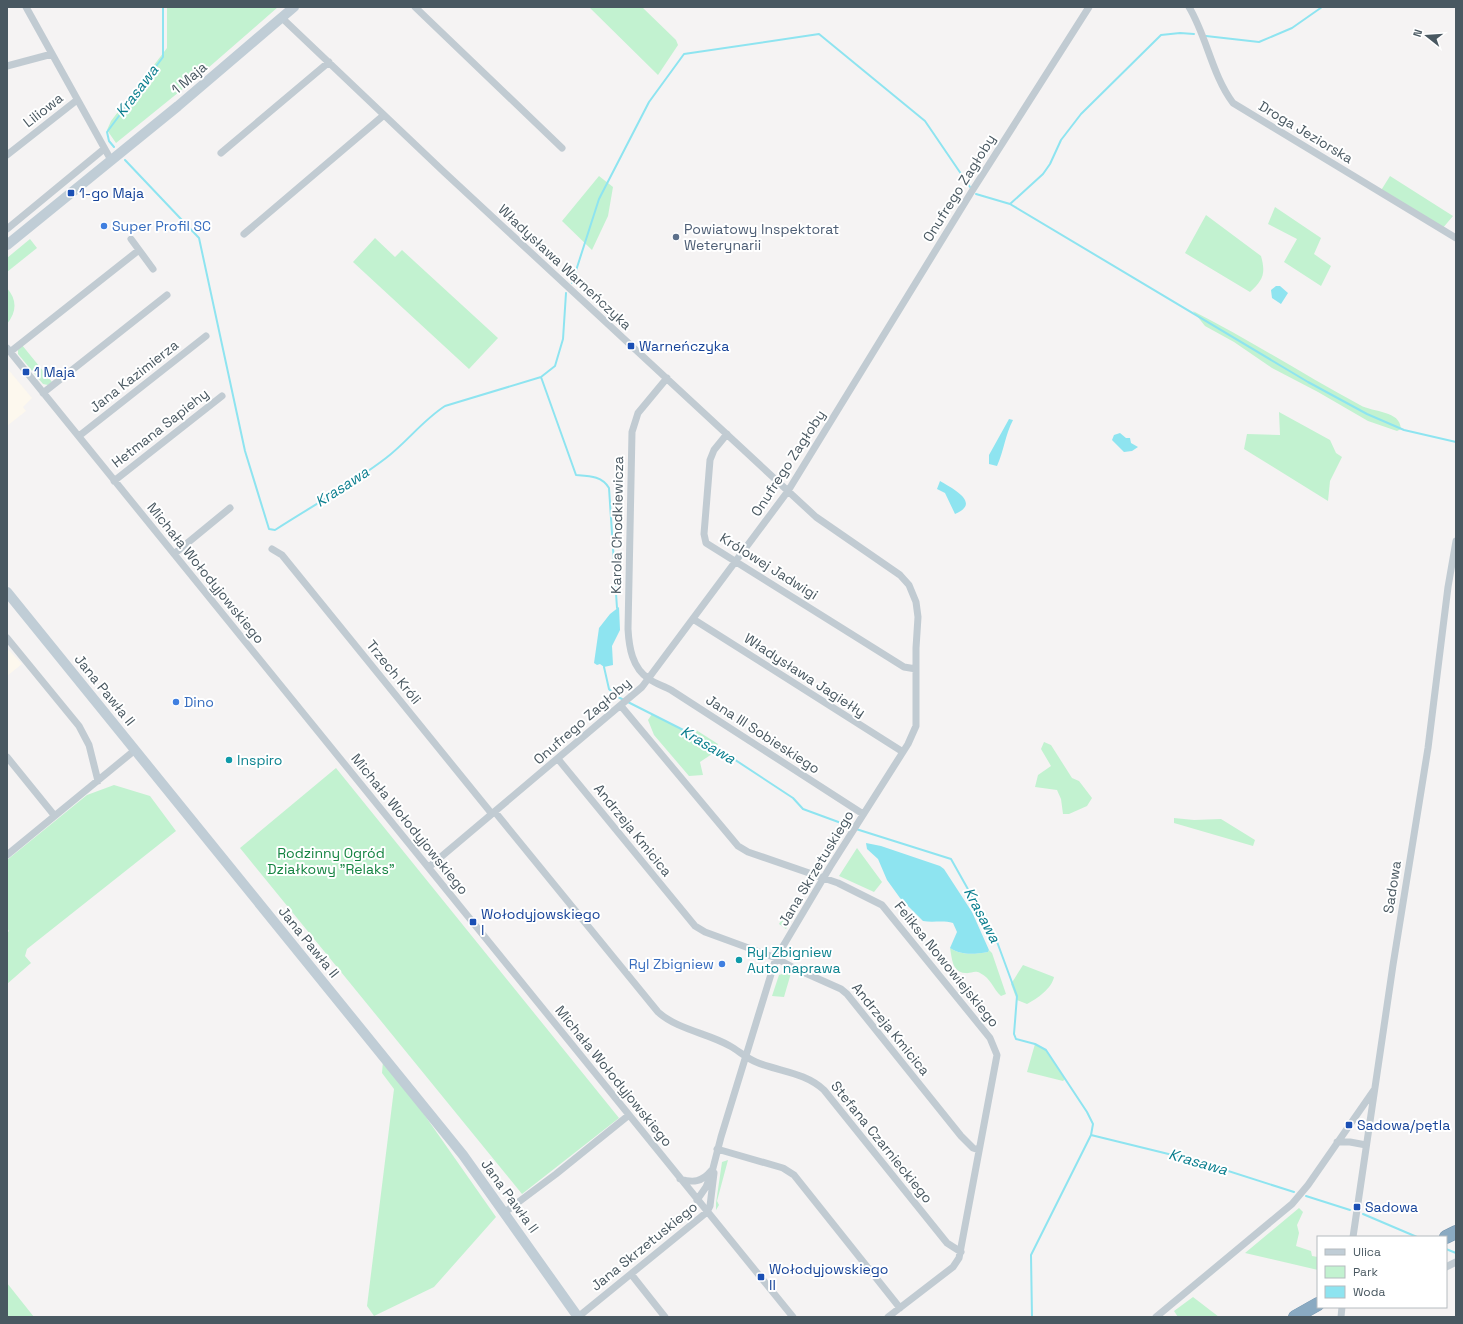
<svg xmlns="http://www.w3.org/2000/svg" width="1463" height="1324" font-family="'Space Grotesk',sans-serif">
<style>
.commercial{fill:#fdf8ee}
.green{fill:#c2f2d0}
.water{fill:#8ee4f0}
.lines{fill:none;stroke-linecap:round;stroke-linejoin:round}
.stream{stroke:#8ee4f0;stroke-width:2}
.highway-casing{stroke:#7595ae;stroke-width:14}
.street{stroke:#c1cbd2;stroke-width:7}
.secondary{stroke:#c0cdd6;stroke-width:10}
.highway{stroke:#8aaac2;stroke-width:13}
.transit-dot{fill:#1a4fb4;stroke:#fff;stroke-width:1.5}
.shop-dot{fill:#3f7fe0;stroke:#fff;stroke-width:1.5}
.service-dot{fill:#5c6f8a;stroke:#fff;stroke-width:1.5}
.culture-dot{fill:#0f9aa8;stroke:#fff;stroke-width:1.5}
.labels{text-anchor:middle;stroke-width:4;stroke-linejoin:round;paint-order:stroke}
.street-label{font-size:14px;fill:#495861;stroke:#fff}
.transit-label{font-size:14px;fill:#164399;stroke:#fff;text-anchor:start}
.shop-label{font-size:14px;fill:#366cbe;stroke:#fff;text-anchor:start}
.service-label{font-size:14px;fill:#4e5e75;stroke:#fff;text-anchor:start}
.culture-label{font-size:14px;fill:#0d838f;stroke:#fff;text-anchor:start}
.park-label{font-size:14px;fill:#148341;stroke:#fff}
.water-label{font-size:15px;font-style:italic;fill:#0a7e8e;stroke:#fff}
</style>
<rect width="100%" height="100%" fill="#f5f3f3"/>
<path class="commercial" d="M 7,368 L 32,398 L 23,407 L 26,411 L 7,426 Z
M 7,648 L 22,664 L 7,676 Z"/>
<path class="green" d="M 167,7 L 278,7 L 200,75 L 116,143 L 107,130 L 111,121 L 167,48 Z
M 589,7 L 642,7 L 676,40 L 678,45 L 658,75 Z
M 599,176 L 613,187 L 608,216 L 592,250 L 562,221 Z
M 1390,176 L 1453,216 L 1442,229 L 1380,192 Z
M 1275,207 L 1321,238 L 1314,254 L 1331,266 L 1321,286 L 1284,262 L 1297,239 L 1268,224 Z
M 1206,215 L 1261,256 C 1266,274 1263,280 1250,292 L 1185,253 Z
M 375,238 L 395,257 L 402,250 L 498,338 L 469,369 L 353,262 Z
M 30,239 L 37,248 L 7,272 L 7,258 Z
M 7,288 C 17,300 17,311 7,324 Z
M 1193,311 C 1250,340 1304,375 1360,405 C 1374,413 1400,410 1401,429 L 1397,431 L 1368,421 L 1318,392 L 1272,368 L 1234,342 L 1205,326 Z
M 22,345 L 52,382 L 48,385 L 43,384 L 18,354 L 18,350 Z
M 1279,412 L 1330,440 L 1336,453 L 1342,457 L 1330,481 L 1328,501 L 1244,449 L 1247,434 L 1280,435 Z
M 652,714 L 683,730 L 693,728 L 718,744 L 712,754 L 700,762 L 703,775 L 689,776 L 654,735 L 648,720 Z
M 1044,742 L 1051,745 L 1072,778 L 1079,781 L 1092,798 L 1087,806 L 1069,814 L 1063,814 L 1061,799 L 1057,790 L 1035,787 L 1038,775 L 1051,766 L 1041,749 Z
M 336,768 L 619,1118 L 522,1194 L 240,848 Z
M 114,785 L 150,796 L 176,831 L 27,949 L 25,956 L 31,963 L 7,984 L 7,933 L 9,931 L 7,928 L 7,860 L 87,795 Z
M 1174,818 L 1194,820 L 1221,819 L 1255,840 L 1253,846 L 1174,823 Z
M 857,848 L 882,882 L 874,892 L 839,876 Z
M 789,907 L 796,911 L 786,929 L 779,924 Z
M 950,948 C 962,956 974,954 988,952 L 989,950 L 992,953 L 1006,994 L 1001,996 C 993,989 991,978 980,973 C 974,970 971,974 965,973 C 952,972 952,958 950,948 Z
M 1023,965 L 1054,977 C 1052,988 1037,999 1027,1004 L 1017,1000 L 1011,984 Z
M 788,972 L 791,973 L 784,997 L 772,996 L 779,975 Z
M 1035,1044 L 1046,1050 L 1065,1079 L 1063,1081 L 1027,1072 Z
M 383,1061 L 407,1090 L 496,1217 L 434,1287 L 374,1316 L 367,1306 L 394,1089 L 382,1073 Z
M 728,1160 L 717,1201 L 719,1205 L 716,1210 L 716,1203 L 722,1162 Z
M 1299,1208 L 1303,1212 L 1297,1225 L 1299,1233 L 1296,1246 L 1311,1251 L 1312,1256 L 1318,1257 L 1318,1270 L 1245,1253 Z
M 7,1283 L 34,1317 L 7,1317 Z
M 1193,1297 L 1219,1317 L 1178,1317 L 1174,1311 Z"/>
<path class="water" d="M 1276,286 L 1280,286 L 1288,293 L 1281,304 L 1272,298 L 1271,290 Z
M 1009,419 L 1013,420 C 1005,435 1004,451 997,466 L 989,464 L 989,455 Z
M 1120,433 L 1126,438 L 1130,438 L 1131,443 L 1138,447 L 1132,451 L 1124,452 L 1112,440 L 1114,435 Z
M 940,481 C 952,488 982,503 955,514 L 945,493 L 937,489 Z
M 619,607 L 620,630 L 612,646 L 613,665 L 604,667 L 600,664 L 597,665 L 594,663 L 599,628 L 610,614 Z
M 866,843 L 881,846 L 940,866 L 944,869 L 972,912 L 989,950 L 988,952 C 975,954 962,956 950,948 L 957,932 L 953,923 C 943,920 933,923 923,921 L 900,898 L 887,880 L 878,859 L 867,849 Z"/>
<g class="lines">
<path class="stream" d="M 1206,36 L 1259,42 L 1292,28 L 1322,7
M 114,147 L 109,141 L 107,132 L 163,57 L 163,7
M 125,160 L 199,238 L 245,451 L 269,529 L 275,530 C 312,506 351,485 386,458 C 407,442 423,420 445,406 L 541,377 L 576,475 C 590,476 602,476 609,488 L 617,608
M 976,194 L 1010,204 L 1043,174 L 1050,164 L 1061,140 L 1081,114 L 1161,35 L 1180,33 L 1194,34
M 1010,204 L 1308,382 L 1367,414 L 1404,430 L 1456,442
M 572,283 L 599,199 L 649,102 L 684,54 L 819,34 L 925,121 L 970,187
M 541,377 L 555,366 L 563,339 L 566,293
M 604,667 L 609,689 L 616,696 L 711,744 L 793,798 L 803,809 L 852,827
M 856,829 L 951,859 L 996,939 L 1017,996 L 1014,1034 L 1016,1039 L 1035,1044 L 1046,1050 L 1087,1112 L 1093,1124 L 1091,1135 L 1031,1255 L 1032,1317
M 1091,1135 L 1197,1161 L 1294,1192
M 1306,1196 L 1350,1210
M 1363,1214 L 1417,1237
M 1446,1249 L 1456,1253"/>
<defs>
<path id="highway" d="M 1446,1237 L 1456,1232
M 1295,1317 L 1318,1304"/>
</defs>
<use href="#highway" class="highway-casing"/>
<path class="street" d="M 26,7 L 111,160
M 415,7 L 562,148
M 1189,7 C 1207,37 1212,75 1233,103 L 1456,238
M 282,18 L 444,172 L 816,517 L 900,575 L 909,585 L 916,602 L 918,617 L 916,648 L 916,726 L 908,744 L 830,867 L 776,958 L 721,1137 L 712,1172 L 706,1187 L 697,1200
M 7,66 L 52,54
M 221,153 L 329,62
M 7,155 L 77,100
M 7,229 L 104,149
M 244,234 L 384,115
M 131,239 L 153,269
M 7,348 L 793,1317
M 10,352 L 139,250
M 667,378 L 638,413 L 632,432 L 628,629 C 629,647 632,668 649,679 C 656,684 664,686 671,690 L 863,814
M 43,393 L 167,295
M 727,434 L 714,450 L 710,460 L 704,534 L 706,543 L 904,667 L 916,669
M 79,436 L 206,336
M 114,481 L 222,396
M 272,549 L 282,555 L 492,814
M 174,554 L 230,508
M 693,619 L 903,752
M 7,638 L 79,726 L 89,745 L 98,781
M 621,706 L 738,846 L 748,852 L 838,883 L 882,905 L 990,1038 L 997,1055 L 959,1258 L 953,1267 L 888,1317
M 7,757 L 54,815
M 558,759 L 695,926 L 705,932 L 776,958 L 794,968 L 841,989 L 847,994 L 961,1136 L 973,1148 L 979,1150
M 495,812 L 658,1012 C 678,1030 708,1033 730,1046 C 739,1051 746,1058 756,1062 C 780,1072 804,1072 824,1090 L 947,1243 L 961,1252
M 7,855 L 135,750
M 429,867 L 642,687 L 788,491 L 972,191 L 1089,7
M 1337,1142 L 1350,1142 L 1366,1145
M 717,1149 L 783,1168 L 794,1175 L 900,1308
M 680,1179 C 693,1183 702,1182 711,1171
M 505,1212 L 556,1174 L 629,1115
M 1353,1237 L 1393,965 L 1428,748 L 1448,587 L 1456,541
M 1446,1267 L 1456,1262
M 631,1274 L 665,1317
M 578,1317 L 707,1212 L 710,1206 L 714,1173
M 1156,1317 L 1292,1204 L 1308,1185 L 1374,1090
M 1341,1317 L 1342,1307"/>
<path class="secondary" d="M 7,245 L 178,106 L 294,7
M 7,592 L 463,1155 L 578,1317"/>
<use href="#highway" class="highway"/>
</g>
<g class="transit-dot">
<rect x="67" y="189" width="8" height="8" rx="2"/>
<rect x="627" y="342" width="8" height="8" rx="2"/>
<rect x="22" y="368" width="8" height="8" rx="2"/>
<rect x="469" y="918" width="8" height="8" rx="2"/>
<rect x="1345" y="1121" width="8" height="8" rx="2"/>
<rect x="1353" y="1203" width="8" height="8" rx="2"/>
<rect x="757" y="1273" width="8" height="8" rx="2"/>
</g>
<g class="shop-dot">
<circle cx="104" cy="226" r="4"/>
<circle cx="176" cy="702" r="4"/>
<circle cx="722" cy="964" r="4"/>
</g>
<circle class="service-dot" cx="676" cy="237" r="4"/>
<g class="culture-dot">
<circle cx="229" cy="760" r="4"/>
<circle cx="739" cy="960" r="4"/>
</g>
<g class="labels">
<g class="street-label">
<text transform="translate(189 78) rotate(-40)" y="5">1 Maja</text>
<text transform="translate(43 110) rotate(-38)" y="5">Liliowa</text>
<text transform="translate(1306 132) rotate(31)" y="5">Droga Jeziorska</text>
<text transform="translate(959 188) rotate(-58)" y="5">Onufrego Zagłoby</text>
<text transform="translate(565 267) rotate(43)" y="5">Władysława Warneńczyka</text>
<text transform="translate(134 376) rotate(-38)" y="5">Jana Kazimierza</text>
<text transform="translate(160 428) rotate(-38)" y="5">Hetmana Sapiehy</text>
<text transform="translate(788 463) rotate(-57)" y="5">Onufrego Zagłoby</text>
<text transform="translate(617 525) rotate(-89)" y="5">Karola Chodkiewicza</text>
<text transform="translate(769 566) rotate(32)" y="5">Królowej Jadwigi</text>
<text transform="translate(206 573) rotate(51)" y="5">Michała Wołodyjowskiego</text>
<text transform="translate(394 672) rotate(51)" y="5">Trzech Króli</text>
<text transform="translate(805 675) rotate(33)" y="5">Władysława Jagiełły</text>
<text transform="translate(105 690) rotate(51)" y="5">Jana Pawła II</text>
<text transform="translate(582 721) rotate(-41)" y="5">Onufrego Zagłoby</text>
<text transform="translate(763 734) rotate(33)" y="5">Jana III Sobieskiego</text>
<text transform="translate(410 824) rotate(51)" y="5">Michała Wołodyjowskiego</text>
<text transform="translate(633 830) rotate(51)" y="5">Andrzeja Kmicica</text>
<text transform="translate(816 868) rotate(-59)" y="5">Jana Skrzetuskiego</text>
<text transform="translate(1392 887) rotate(-81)" y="5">Sadowa</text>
<text transform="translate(309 942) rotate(51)" y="5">Jana Pawła II</text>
<text transform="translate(947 964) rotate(51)" y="5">Feliksa Nowowiejskiego</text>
<text transform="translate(891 1029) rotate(51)" y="5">Andrzeja Kmicica</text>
<text transform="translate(614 1076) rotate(51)" y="5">Michała Wołodyjowskiego</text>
<text transform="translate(882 1142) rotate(51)" y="5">Stefana Czarnieckiego</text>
<text transform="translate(510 1196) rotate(54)" y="5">Jana Pawła II</text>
<text transform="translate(644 1246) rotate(-39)" y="5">Jana Skrzetuskiego</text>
</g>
<g class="transit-label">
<text x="79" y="198">1-go Maja</text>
<text x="639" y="351">Warneńczyka</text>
<text x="34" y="377">1 Maja</text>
<text x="481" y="919">Wołodyjowskiego<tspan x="481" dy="16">I</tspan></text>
<text x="1357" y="1130">Sadowa/pętla</text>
<text x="1365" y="1212">Sadowa</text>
<text x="769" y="1274">Wołodyjowskiego<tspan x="769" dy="16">II</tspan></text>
</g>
<g class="shop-label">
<text x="112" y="231">Super Profil SC</text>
<text x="184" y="707">Dino</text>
<text x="714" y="969" text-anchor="end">Ryl Zbigniew</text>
</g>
<g class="service-label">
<text x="684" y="234">Powiatowy Inspektorat<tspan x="684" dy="16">Weterynarii</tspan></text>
</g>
<g class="culture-label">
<text x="237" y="765">Inspiro</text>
<text x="747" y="957">Ryl Zbigniew<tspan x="747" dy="16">Auto naprawa</tspan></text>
</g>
<g class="park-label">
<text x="331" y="858">Rodzinny Ogród<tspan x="331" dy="16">Działkowy "Relaks"</tspan></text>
</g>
<g class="water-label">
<text transform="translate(137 91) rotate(-53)" y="5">Krasawa</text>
<text transform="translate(342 487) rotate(-33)" y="5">Krasawa</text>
<text transform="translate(708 745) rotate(30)" y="5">Krasawa</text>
<text transform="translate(982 915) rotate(62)" y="5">Krasawa</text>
<text transform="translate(1198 1162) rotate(16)" y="5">Krasawa</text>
</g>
</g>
<rect width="1463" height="1324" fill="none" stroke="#495861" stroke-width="16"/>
<rect x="1317" y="1236" width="130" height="72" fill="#ffffff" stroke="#b6bcc0"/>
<rect x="1325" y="1249" width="20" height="6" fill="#c0cdd6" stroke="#b6bcc0"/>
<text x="1353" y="1256" font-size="12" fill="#495861">Ulica</text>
<rect x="1325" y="1266" width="20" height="12" fill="#c2f2d0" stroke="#b6bcc0"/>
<text x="1353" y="1276" font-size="12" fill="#495861">Park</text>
<rect x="1325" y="1286" width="20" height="12" fill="#8ee4f0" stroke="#b6bcc0"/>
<text x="1353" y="1296" font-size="12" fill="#495861">Woda</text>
<g transform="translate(1427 36) rotate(287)" stroke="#ffffff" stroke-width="3" paint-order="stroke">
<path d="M0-3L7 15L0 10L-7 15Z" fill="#495861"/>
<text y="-6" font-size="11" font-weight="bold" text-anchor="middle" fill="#495861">N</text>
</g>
</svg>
